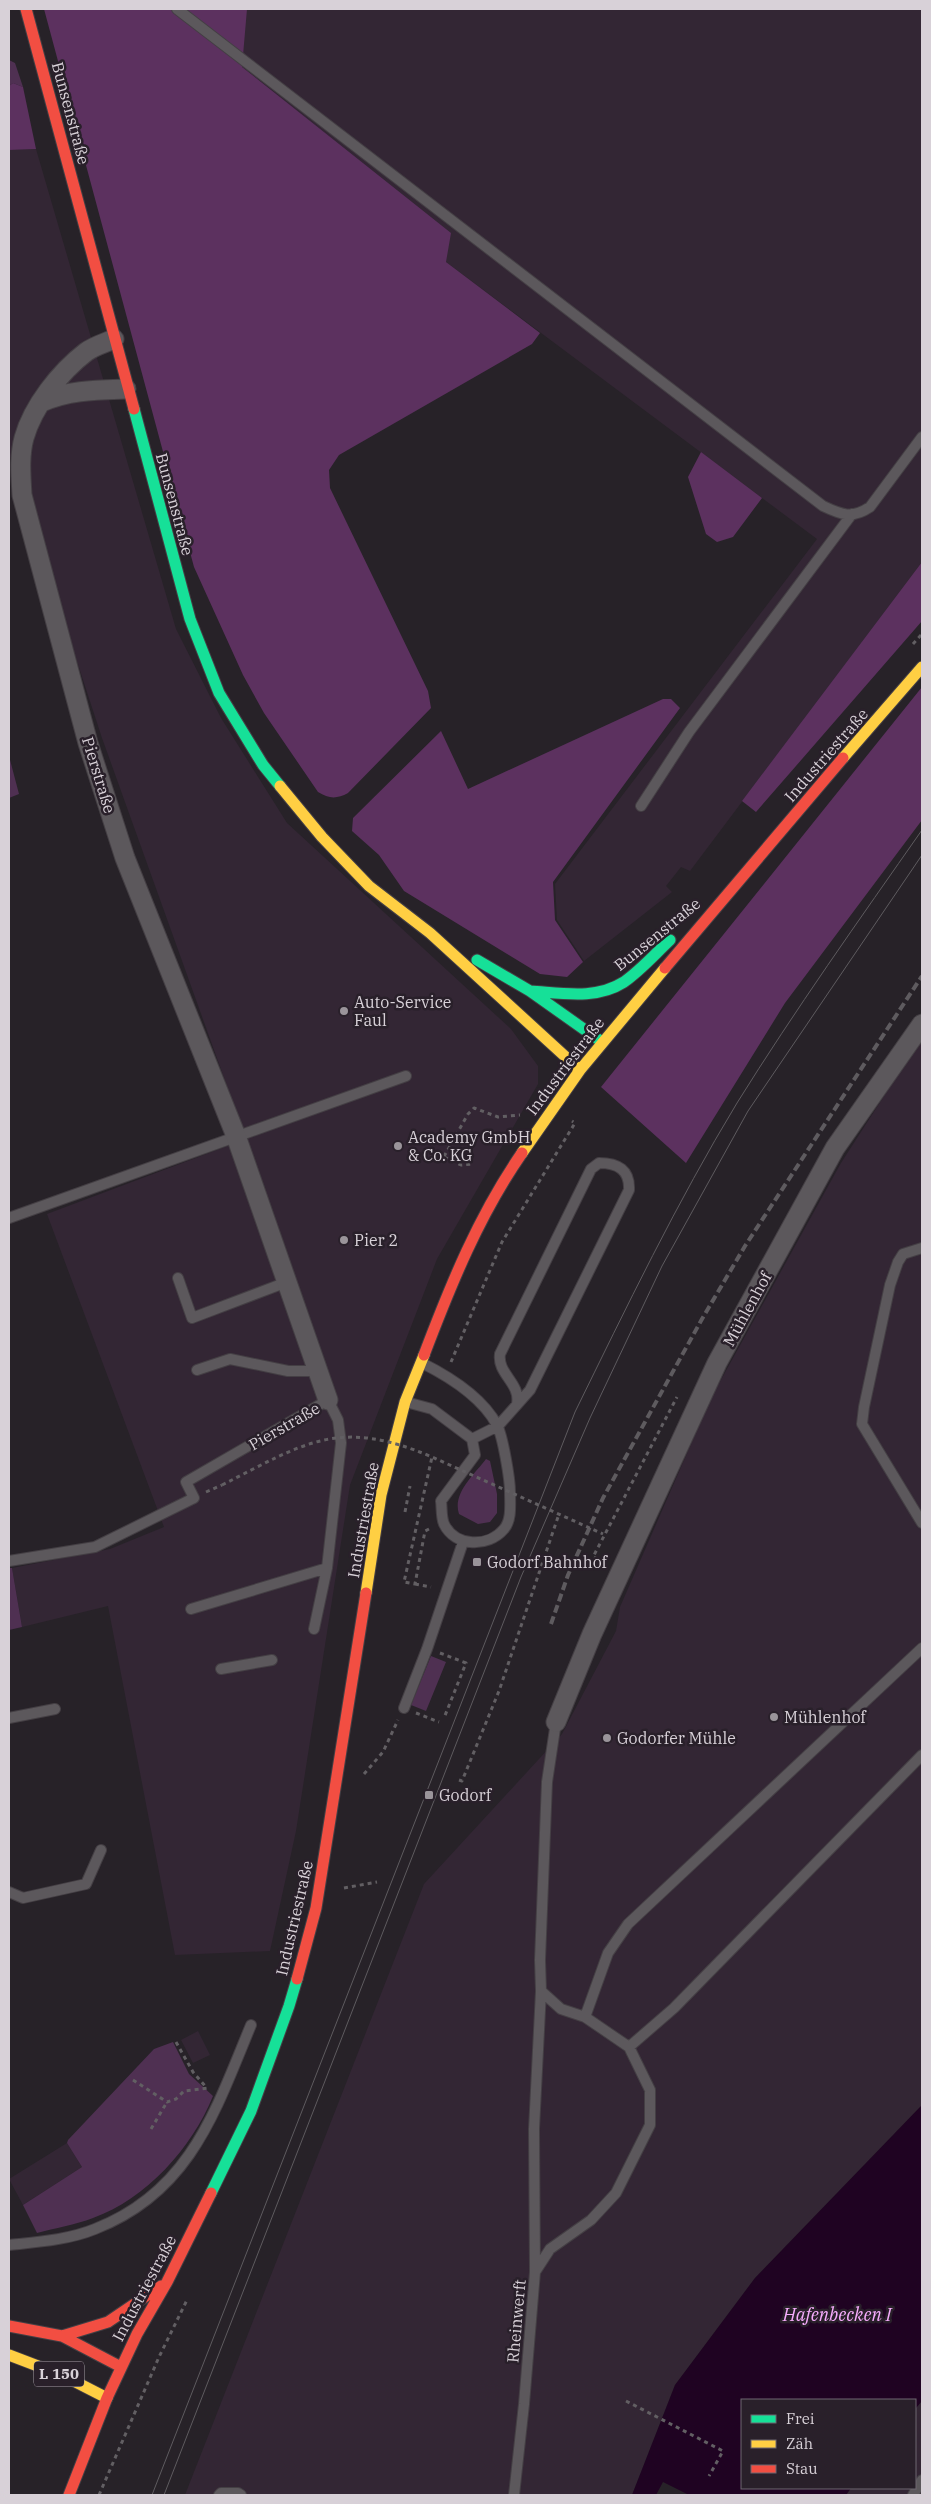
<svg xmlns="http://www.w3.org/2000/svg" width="931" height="2504" font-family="'IBM Plex Serif',serif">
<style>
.built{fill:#332634}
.green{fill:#4f3052}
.forest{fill:#5c315f}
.water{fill:#1f0322}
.pier{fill:#272228}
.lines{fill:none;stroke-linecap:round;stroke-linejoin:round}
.lane-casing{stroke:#443f44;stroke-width:12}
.street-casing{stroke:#443f44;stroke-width:21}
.fast-casing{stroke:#443f44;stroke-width:13}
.slow-casing{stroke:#443f44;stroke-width:13}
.jam-casing{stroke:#443f44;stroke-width:13}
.path{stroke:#625f63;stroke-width:3;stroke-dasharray:4 4;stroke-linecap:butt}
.lane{stroke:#5c585c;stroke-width:10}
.street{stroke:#5c585c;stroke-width:19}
.fast{stroke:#16e098;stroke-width:11}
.slow{stroke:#ffcf43;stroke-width:11}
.jam{stroke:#f24e42;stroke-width:11}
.tram{stroke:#5e5b5f;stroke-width:1}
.rail{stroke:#5e5b5f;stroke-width:4;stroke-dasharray:8 4;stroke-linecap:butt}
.path-bridge{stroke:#625f63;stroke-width:3;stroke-dasharray:4 4;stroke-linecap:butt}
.poi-dot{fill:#9a949a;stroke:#29202a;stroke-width:2}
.labels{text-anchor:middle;stroke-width:5;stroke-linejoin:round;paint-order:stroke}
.shield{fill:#29202a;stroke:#a49ca4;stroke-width:1}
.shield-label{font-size:15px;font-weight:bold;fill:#d8d1d8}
.street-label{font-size:16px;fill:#d8d1d8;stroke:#29202a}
.poi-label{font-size:16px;fill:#d8d1d8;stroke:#29202a;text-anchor:start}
.water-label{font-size:18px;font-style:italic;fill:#f6acfc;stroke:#29202a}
</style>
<rect width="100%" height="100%" fill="#272228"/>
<path class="built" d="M 60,9 L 922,9 L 922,562 L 690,871 L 681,867 L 666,886 L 672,892 L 584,961 L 557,920 L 555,884 L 817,539 L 446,262 Z
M 36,149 L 176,629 L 221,718 L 287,823 L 511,1029 L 538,1066 L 538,1084 L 437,1259 L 350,1485 L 296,1831 L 270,1951 L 175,1955 L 108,1606 L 22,1627 L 12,1568 L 110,1549 L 164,1527 L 47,1214 L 246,1139 L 102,738 L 9,453 L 9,150 Z
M 922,1037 L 922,2105 L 755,2278 L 675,2385 L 632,2495 L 185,2495 L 424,1884 L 562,1734 L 616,1631 L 620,1607 L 712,1396 L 841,1163 Z
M 198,2031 L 210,2055 L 193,2063 L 181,2040 Z
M 67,2143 L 82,2167 L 23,2205 L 9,2179 Z
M 922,2401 L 922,2495 L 846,2495 L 851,2488 L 915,2488 L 915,2409 Z"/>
<path class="green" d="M 9,60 L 15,63 L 23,87 L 13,83 L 9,86 Z
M 9,756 L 19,794 L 9,798 Z
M 486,1459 L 490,1461 L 497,1494 L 497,1513 L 490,1522 L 478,1524 L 459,1514 C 452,1493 475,1474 486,1459 Z
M 9,1568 L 12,1568 L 22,1627 L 9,1630 Z
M 431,1656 L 446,1662 L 426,1711 L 411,1705 Z
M 173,2042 L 189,2074 L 213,2096 C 192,2148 146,2199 93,2218 C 75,2225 55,2228 37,2233 L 23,2205 L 82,2167 L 67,2143 L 68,2140 L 154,2049 Z"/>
<path class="forest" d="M 44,9 L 247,9 L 242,67 L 451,233 L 446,262 L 540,333 L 532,344 L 339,455 L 329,470 L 330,488 L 428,691 L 431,708 L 348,793 C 337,799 329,799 318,792 L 264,713 L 243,675 L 194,567 Z
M 13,83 L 23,87 L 36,149 L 9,150 L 9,86 Z
M 701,452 L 762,498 L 733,537 L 717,542 L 706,534 L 688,477 Z
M 922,562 L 922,621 L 756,812 L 742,801 Z
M 922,687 L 922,820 L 785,1003 L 686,1163 L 601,1087 Z
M 663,699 L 671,699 L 680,708 L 553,882 L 555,920 L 583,962 L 567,977 L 540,974 L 404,891 L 379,855 L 352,831 L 353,818 L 441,731 L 468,789 Z"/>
<path class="water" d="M 922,2105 L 922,2401 L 915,2409 L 915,2400 L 742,2400 L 742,2488 L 851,2488 L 846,2495 L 632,2495 L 675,2385 L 755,2278 Z"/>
<path class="pier" d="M 663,2482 L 689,2495 L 656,2495 Z"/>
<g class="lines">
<defs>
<path id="lane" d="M 177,9 L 823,506 C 842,515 852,519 870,507 L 922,437
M 641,806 L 689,732 L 852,514
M 9,1218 L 406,1076
M 922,1248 L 903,1254 L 898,1262 L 890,1285 L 864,1407 L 862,1424 L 922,1523
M 178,1278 L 192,1318 L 287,1282
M 197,1370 L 230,1359 L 288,1371 L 318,1371
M 406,1402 L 432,1409 L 472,1439 L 475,1455 L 441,1501 C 442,1508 441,1517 444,1524 C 455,1547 488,1548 504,1529 C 512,1520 510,1504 510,1492 C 510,1479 503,1437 497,1425 C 482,1397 450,1377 422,1363
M 472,1439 L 498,1426 L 530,1390 L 629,1190 C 630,1170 618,1163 599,1163 L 591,1169 L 500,1354 C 497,1374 521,1383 517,1404
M 9,1561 L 95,1547 L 194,1498 L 186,1482 L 328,1400 L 338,1420 L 341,1443 L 327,1568 L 314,1629
M 191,1609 L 327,1568
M 221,1669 L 272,1660
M 404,1708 L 427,1649 L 463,1542
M 9,1718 L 55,1709
M 9,1892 L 23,1898 L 86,1884 L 101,1850
M 541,1991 L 561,2009 L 585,2017 L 608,1953 L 628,1924 L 922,1648
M 585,2017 L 629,2047 L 674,2008 L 922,1755
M 9,2245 C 37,2242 68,2240 95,2229 C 190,2192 215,2112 251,2025
M 535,2272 L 534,2129 L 541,1991 L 540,1960 L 547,1782 L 556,1722
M 219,2495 L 221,2493 L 238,2493 L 241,2495
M 514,2495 L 524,2404 L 535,2272 L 550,2249 L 591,2220 L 616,2193 L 650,2125 L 650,2090 L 629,2047
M 913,2495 L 922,2480"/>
<path id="street" d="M 114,339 C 105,343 94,346 86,352 C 60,372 33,406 24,438 C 19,457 21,476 22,495 L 88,743 L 125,858 L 236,1136 L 328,1400
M 42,402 C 69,390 97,390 126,389
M 556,1722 L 592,1634 L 717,1363 L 835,1148 L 922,1024"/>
<path id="fast" d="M 134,409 L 190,619 L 219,693 L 263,765 L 280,786
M 477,960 L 530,991 L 602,1042
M 530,991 C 562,993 596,1000 624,982 C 641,970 655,954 670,940
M 211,2193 L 251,2111 L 289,2006 L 297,1979"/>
<path id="slow" d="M 843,758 L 922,667
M 280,786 L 322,837 L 369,886 L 430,933 L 580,1070
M 522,1153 L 580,1070 L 665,968
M 366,1593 L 381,1495 L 405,1402 L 424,1355
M 9,2355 L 64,2376 L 107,2398"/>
<path id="jam" d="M 26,9 L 134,409
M 665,968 L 843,758
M 424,1355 C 451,1284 479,1215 522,1153
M 297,1979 L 316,1908 L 366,1593
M 9,2326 L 62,2336 L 121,2367
M 62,2336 L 108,2322 L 161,2286
M 69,2495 L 107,2398 L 137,2334 L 167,2282 L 211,2193"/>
</defs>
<use href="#lane" class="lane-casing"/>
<use href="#street" class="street-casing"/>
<use href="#fast" class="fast-casing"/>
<use href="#slow" class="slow-casing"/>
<use href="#jam" class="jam-casing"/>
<path class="path" d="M 913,644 L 922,634
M 431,1155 L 442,1160 L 468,1114 L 474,1108 L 498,1117 L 520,1115
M 444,1157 L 461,1165 L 473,1164
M 451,1362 L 502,1242 L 575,1123 L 572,1121
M 206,1492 L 222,1485
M 405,1512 L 410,1486
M 429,1529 L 425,1531 L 415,1584 L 404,1582 L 432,1457
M 605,1562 L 593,1557 L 677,1397
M 415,1584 L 431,1587
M 440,1653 L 466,1663 L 444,1718
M 416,1713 L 439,1722
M 364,1774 L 383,1752 L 398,1720
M 459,1780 L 462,1781 L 499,1691 L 559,1514
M 344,1888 L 377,1882
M 176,2042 L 193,2072 L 206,2087
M 133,2080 L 167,2102 L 176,2099 L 184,2091 L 209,2088
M 151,2129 L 167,2102
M 626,2401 L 723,2451 L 709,2476
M 99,2495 L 159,2357 L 187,2300"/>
<use href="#lane" class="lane"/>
<use href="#street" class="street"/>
<use href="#fast" class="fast"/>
<use href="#slow" class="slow"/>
<use href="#jam" class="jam"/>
<path class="tram" d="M 152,2495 L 575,1412 C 626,1308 677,1202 737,1103 C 795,1010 859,920 922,830
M 164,2495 L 521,1577 L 590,1418 L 662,1266 L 748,1111 L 922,855"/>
<path class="rail" d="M 551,1624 L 568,1575 L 603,1498 L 702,1319 L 745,1246 L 922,976"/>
<path class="path-bridge" d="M 222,1485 C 305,1443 339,1417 432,1457 L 603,1534"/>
</g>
<g class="poi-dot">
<circle cx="344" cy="1011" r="5"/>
<circle cx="398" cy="1146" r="5"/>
<circle cx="344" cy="1240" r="5"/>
<rect x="472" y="1557" width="10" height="10" rx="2.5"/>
<circle cx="774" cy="1717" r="5"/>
<circle cx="607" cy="1738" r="5"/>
<rect x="424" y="1790" width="10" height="10" rx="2.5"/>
</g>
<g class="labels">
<rect class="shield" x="34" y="2361.5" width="50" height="25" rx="4"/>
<g class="shield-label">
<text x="59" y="2379">L 150</text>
</g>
<g class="street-label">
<text transform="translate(71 113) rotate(75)" y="6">Bunsenstraße</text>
<text transform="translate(175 504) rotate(75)" y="6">Bunsenstraße</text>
<text transform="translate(826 755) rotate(-49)" y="6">Industriestraße</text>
<text transform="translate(99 775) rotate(73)" y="6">Pierstraße</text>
<text transform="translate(657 934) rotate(-39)" y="6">Bunsenstraße</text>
<text transform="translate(565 1066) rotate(-53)" y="6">Industriestraße</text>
<text transform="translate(747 1309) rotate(-61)" y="6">Mühlenhof</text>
<text transform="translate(284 1426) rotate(-30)" y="6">Pierstraße</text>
<text transform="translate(363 1520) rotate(-80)" y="6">Industriestraße</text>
<text transform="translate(294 1918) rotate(-77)" y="6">Industriestraße</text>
<text transform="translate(144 2288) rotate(-62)" y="6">Industriestraße</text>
<text transform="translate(516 2321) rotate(-85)" y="6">Rheinwerft</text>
</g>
<g class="poi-label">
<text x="354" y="1008">Auto-Service<tspan x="354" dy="18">Faul</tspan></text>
<text x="408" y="1143">Academy GmbH<tspan x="408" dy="18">&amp; Co. KG</tspan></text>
<text x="354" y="1246">Pier 2</text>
<text x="487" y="1568">Godorf Bahnhof</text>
<text x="784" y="1723">Mühlenhof</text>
<text x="617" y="1744">Godorfer Mühle</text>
<text x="439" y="1801">Godorf</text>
</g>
<g class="water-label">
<text x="837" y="2321">Hafenbecken I</text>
</g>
</g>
<rect width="931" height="2504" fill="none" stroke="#d8d1d8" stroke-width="20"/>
<rect x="741" y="2399" width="175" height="90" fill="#29202a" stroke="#6f6770"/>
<rect x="751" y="2415" width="25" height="8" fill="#16e098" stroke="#6f6770"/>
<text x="786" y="2424" font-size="15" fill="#d8d1d8">Frei</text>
<rect x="751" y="2440" width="25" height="8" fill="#ffcf43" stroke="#6f6770"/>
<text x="786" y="2449" font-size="15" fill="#d8d1d8">Zäh</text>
<rect x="751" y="2465" width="25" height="8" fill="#f24e42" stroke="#6f6770"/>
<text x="786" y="2474" font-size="15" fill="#d8d1d8">Stau</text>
</svg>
